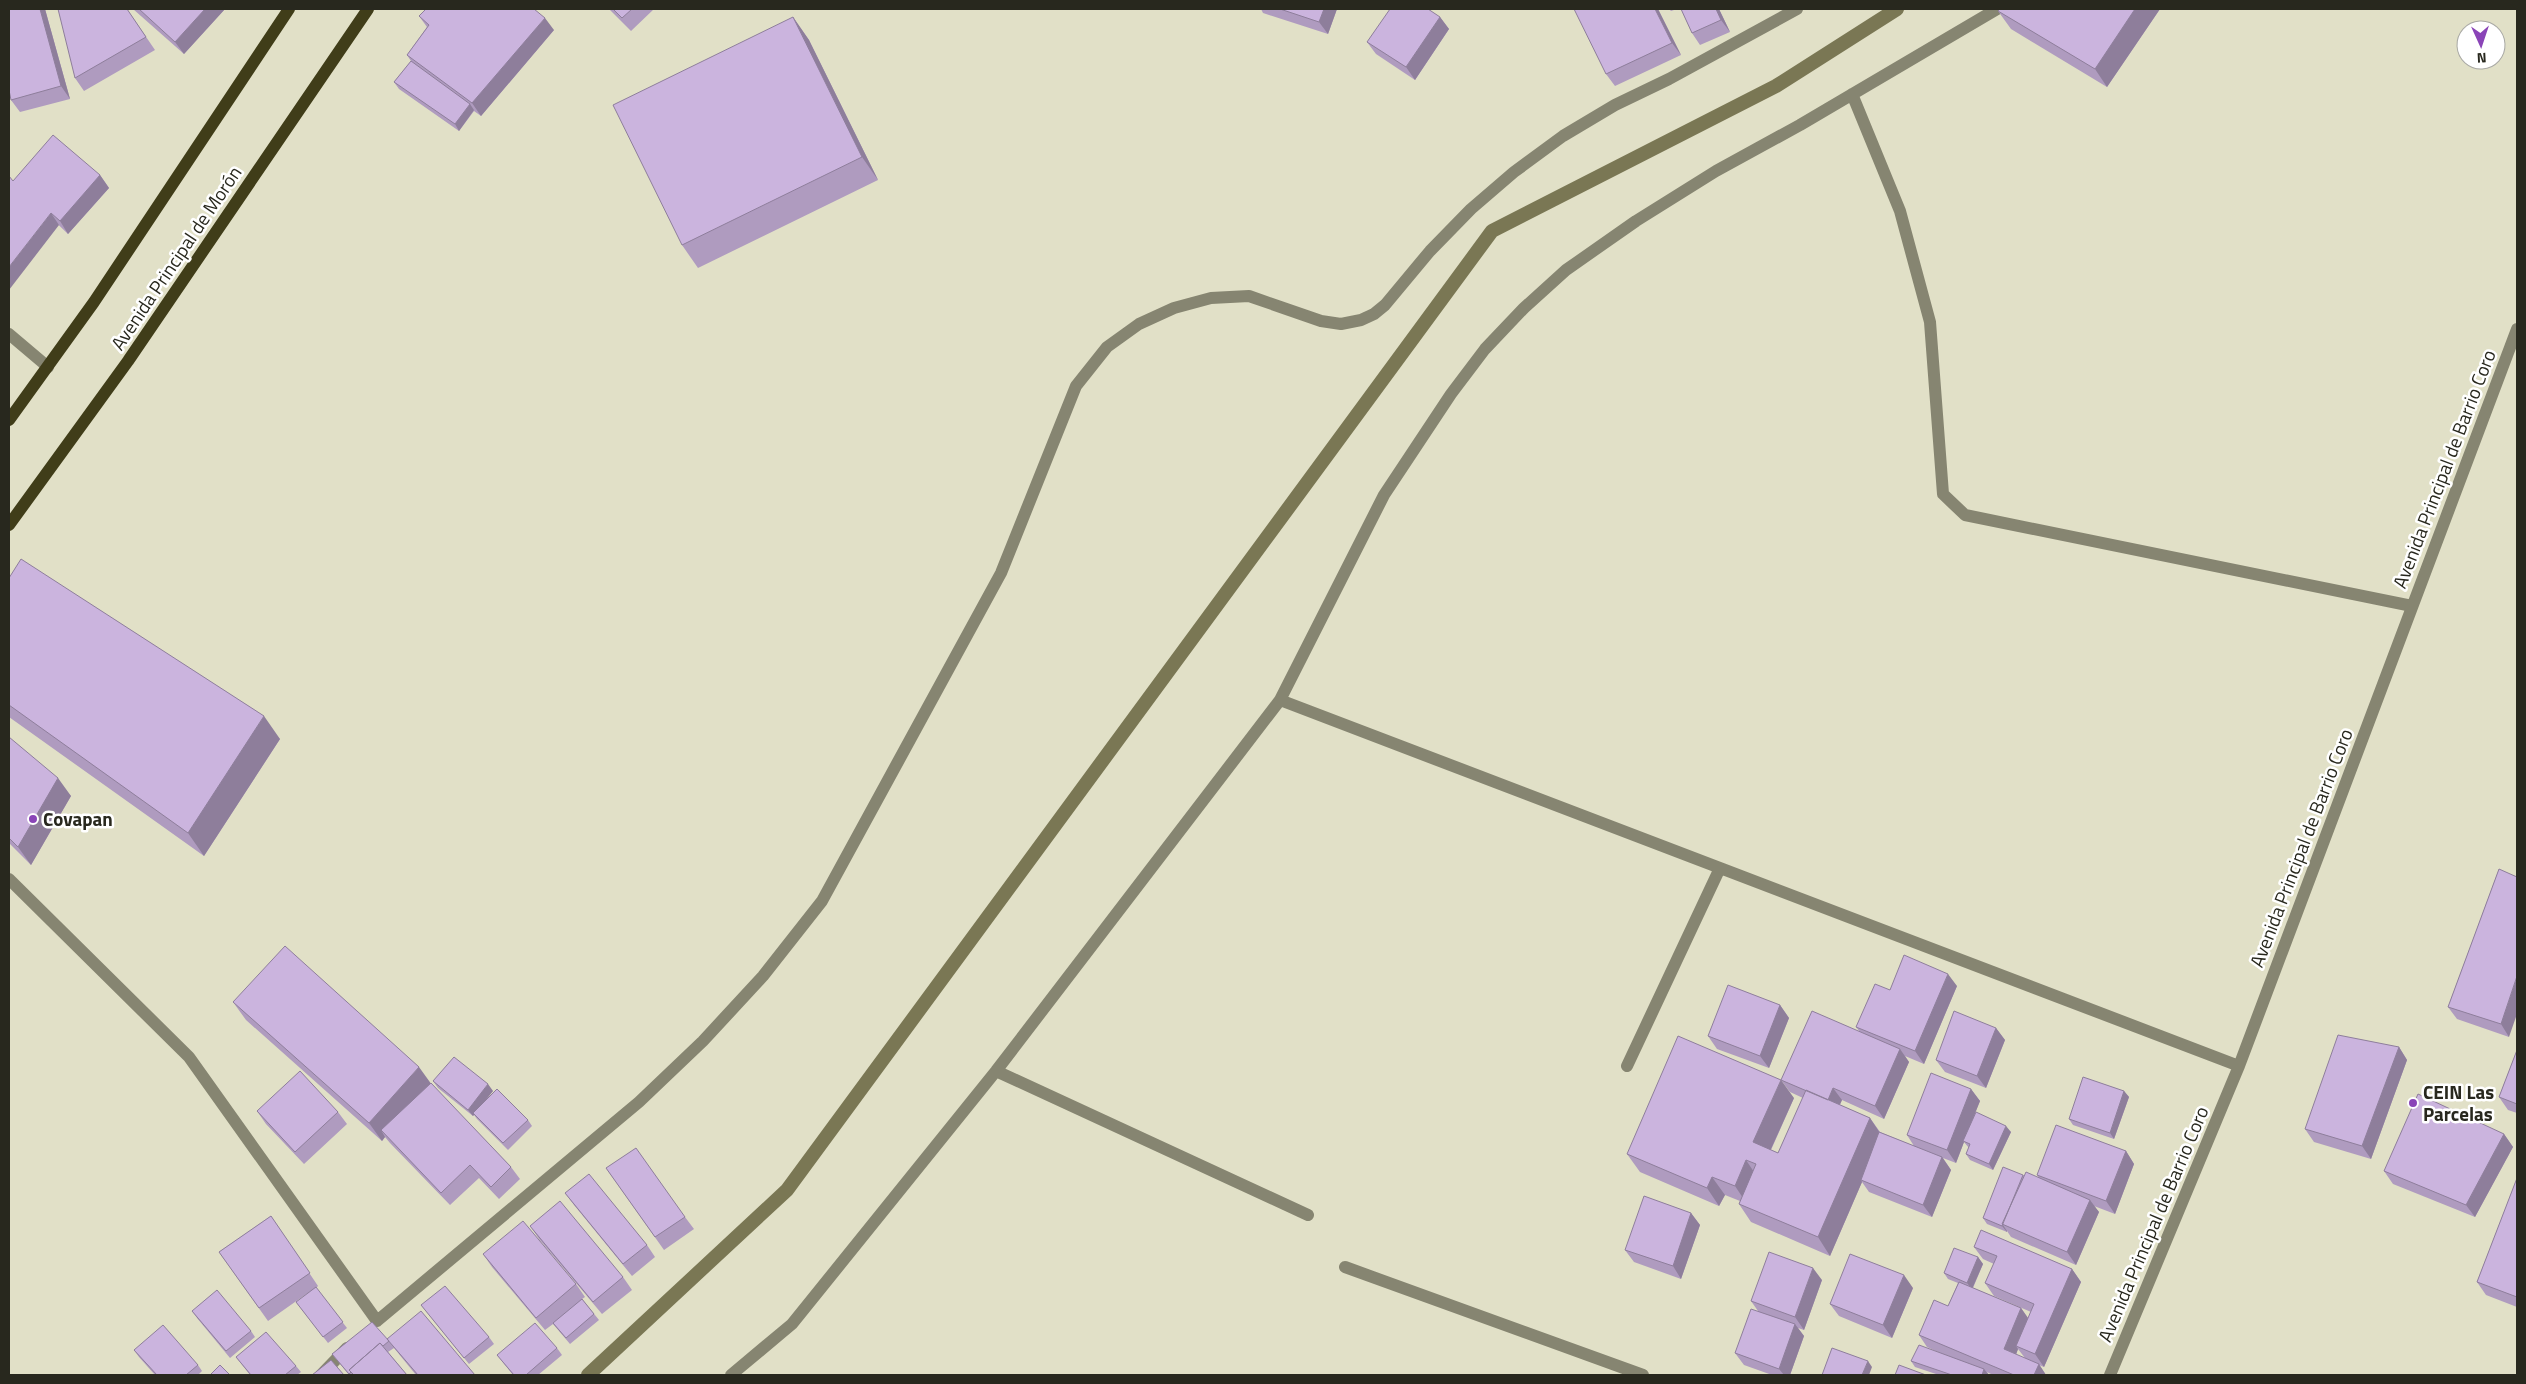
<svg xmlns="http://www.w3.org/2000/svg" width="2526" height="1384" font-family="'Titillium Web',sans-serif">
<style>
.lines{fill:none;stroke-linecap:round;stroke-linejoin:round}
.stream{stroke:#7a7754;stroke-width:14}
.minor{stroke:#868571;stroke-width:12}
.major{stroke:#403d19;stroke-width:12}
.wall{fill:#af9bbf;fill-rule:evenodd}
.shaded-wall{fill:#8e7e9b}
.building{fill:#cbb4de;stroke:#8e7e9b}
.poi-dot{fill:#8a44b7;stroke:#fff;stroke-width:2}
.labels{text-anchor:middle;stroke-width:5;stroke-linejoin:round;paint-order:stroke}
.street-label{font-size:19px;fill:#28281e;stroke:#fff}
.poi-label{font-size:19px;font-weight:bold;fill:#28281e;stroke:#fff;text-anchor:start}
</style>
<rect width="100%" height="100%" fill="#e1e0c7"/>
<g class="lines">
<path class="stream" d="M 588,1375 L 787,1190 L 1492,231 L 1776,86 L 1897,9"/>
<path class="minor" d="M 1852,94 L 1900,211 L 1930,322 L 1943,494 L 1965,515 L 2412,606
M 9,334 L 48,367
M 1280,700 L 2239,1066
M 9,879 L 189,1057 L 377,1321 L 639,1102 L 703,1041 L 763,976 L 822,901 L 1001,573 L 1076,386 L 1107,347 L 1139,324 L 1174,308 L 1211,298 L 1249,296 L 1321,321 L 1341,324 L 1361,320 L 1374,314 L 1385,305 L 1430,251 L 1471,209 L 1514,172 L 1563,136 L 1615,105 L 1669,79 L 1797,9
M 1627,1066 L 1720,868
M 996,1071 L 1308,1215
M 1345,1267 L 1643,1375
M 321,1375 L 347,1348
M 731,1375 L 792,1324 L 996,1071 L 1280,700 L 1384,495 L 1451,394 L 1485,349 L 1524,308 L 1566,270 L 1636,221 L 1716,171 L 1800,125 L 1997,9
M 2110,1375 L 2239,1066 L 2517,329"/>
<path class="major" d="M 9,420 L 94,302 L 289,9
M 9,525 L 128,361 L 368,9"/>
</g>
<path class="wall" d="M 9,9 L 45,9 L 70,99 L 20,112 L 11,100 Z
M 127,9 L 155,50 L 84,91 L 75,78 Z
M 133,9 L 225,9 L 184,54 Z
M 609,9 L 654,9 L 631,31 Z
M 1261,9 L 1337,9 L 1328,34 L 1263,13 Z
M 1658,9 L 1681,55 L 1615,86 L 1606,74 Z
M 1669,9 L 1677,9 L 1671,11 Z
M 1681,9 L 1719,9 L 1730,32 L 1700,45 L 1692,33 Z
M 2160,9 L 2107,87 L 2011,29 L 1998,11 Z
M 419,16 L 554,30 L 481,116 L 474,111 L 459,131 L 399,89 L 394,82 L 411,61 L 407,55 L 427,27 Z
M 793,17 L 809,40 L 878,180 L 698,268 L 682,245 Z
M 1440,17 L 1449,29 L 1415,80 L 1376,54 L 1367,42 Z
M 100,175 L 109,188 L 68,234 L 13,181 Z
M 9,578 L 280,739 L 204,856 L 9,717 Z
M 9,737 L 71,796 L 31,865 L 9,843 Z
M 2499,869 L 2509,1037 L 2457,1019 L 2448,1007 Z
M 1957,986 L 1924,1064 L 1905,1056 L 1909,1062 L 1884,1119 L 1842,1100 L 1840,1105 L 1870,1118 L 1880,1132 L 1914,1146 L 1907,1135 L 1971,1089 L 1980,1101 L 1975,1113 L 2011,1132 L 1993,1170 L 1970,1160 L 1966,1154 L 1969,1148 L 1964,1142 L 1956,1163 L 1943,1158 L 1951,1170 L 1932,1217 L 1869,1192 L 1862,1182 L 1830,1256 L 1751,1222 L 1739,1204 L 1740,1201 L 1725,1195 L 1719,1206 L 1640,1172 L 1627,1154 L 1794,1098 L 1771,1150 L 1778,1153 L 1803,1098 L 1790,1092 L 1781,1080 L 1860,1032 L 1856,1027 L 1890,990 Z
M 233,1002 L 431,1084 L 511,1167 L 520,1179 L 499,1199 L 479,1178 L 450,1205 L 390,1143 L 385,1137 L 382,1141 L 246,1020 Z
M 1780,1005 L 1789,1018 L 1769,1068 L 1717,1049 L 1708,1036 Z
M 1996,1028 L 2005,1040 L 1986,1088 L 1945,1072 L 1936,1060 Z
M 2399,1047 L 2407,1060 L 2371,1159 L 2314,1142 L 2305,1129 Z
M 2517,1050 L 2517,1113 L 2508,1110 L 2499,1097 Z
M 433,1081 L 493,1091 L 484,1102 L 528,1120 L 532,1126 L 508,1150 L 477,1119 L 474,1115 L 473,1116 L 438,1088 Z
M 2124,1091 L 2129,1097 L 2114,1139 L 2073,1125 L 2069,1119 Z
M 257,1111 L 338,1112 L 347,1124 L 304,1164 L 266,1124 Z
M 2504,1134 L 2513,1147 L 2475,1217 L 2393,1184 L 2384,1171 Z
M 2126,1151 L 2134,1164 L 2115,1214 L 2094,1206 L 2099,1212 L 2076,1265 L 2011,1237 L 2007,1231 L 2007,1232 L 1987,1224 L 1983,1218 L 2023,1175 L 2039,1178 L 2037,1175 Z
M 606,1168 L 685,1217 L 694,1229 L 664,1250 Z
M 2517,1178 L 2517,1307 L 2486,1295 L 2477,1282 Z
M 565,1193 L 647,1245 L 655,1257 L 632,1276 L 574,1205 Z
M 1691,1213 L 1700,1225 L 1681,1279 L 1634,1262 L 1625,1250 Z
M 271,1216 L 318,1286 L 316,1288 L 347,1328 L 328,1343 L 296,1302 L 312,1290 L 268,1321 L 219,1252 Z
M 530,1226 L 623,1277 L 632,1290 L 602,1314 L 539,1239 Z
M 1974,1247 L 2072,1269 L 2081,1282 L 2044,1367 L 2039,1365 L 2046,1375 L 1993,1375 L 1987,1372 L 1989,1375 L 1939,1375 L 1915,1367 L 1911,1361 L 1940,1353 L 1927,1347 L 1919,1335 L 1948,1306 L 1958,1283 L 1948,1279 L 1944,1273 L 1978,1257 L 1983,1264 L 1973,1288 L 2021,1308 L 2028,1318 L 2031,1312 L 1994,1296 L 1985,1283 L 1994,1264 L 1983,1259 ZM 2018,1349 L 2025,1358 L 2016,1355 Z
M 483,1254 L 576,1284 L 585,1297 L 582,1299 L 599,1320 L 570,1344 L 553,1324 L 545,1330 L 492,1267 Z
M 1822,1280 L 1804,1330 L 1798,1328 L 1804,1336 L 1790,1375 L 1772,1375 L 1744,1365 L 1735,1353 L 1758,1311 L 1751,1301 Z
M 1913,1288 L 1892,1338 L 1839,1316 L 1830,1304 Z
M 421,1305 L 489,1337 L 494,1344 L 469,1364 Z
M 192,1311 L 251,1331 L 255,1337 L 230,1358 L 197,1318 Z
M 389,1341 L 475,1375 L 416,1375 L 394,1348 L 388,1352 L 407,1375 L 349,1375 L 332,1354 Z
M 557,1348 L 562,1355 L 538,1375 L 513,1375 L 497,1355 Z
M 134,1350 L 198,1365 L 202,1371 L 198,1375 L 155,1375 L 139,1357 Z
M 236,1357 L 296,1366 L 301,1372 L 297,1375 L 250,1375 Z"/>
<path class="shaded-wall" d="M 40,9 L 45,9 L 70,99 L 61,86 Z
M 205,9 L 225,9 L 184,54 L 175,42 Z
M 1324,9 L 1337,9 L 1328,34 L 1319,22 Z
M 1655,9 L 1658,9 L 1681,55 L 1672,43 Z
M 1716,9 L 1719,9 L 1730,32 L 1721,20 Z
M 2135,9 L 2160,9 L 2107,87 L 2095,69 Z
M 793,17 L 809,40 L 878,180 L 862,157 Z
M 1440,17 L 1449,29 L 1415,80 L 1406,67 Z
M 545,18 L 554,30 L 481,116 L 472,103 Z
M 470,104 L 474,110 L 459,131 L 455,124 Z
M 100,175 L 109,188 L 68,234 L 60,221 Z
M 51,213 L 59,225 L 9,290 L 9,267 Z
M 264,716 L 280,739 L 204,856 L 188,833 Z
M 58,778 L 71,796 L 31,865 L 18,847 Z
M 1948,974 L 1957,986 L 1924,1064 L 1915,1051 Z
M 2517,976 L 2517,1014 L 2509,1037 L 2501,1024 Z
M 1780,1005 L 1789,1018 L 1769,1068 L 1760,1056 Z
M 1996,1028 L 2005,1040 L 1986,1088 L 1977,1076 Z
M 2399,1047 L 2407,1060 L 2371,1159 L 2362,1146 Z
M 1900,1049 L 1909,1062 L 1884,1119 L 1875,1106 Z
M 419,1067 L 432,1085 L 381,1130 L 385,1137 L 382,1141 L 369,1123 Z
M 1781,1080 L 1794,1098 L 1766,1160 L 1753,1142 Z
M 488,1084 L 493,1091 L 473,1116 L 468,1110 Z
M 1833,1088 L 1842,1100 L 1836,1112 L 1828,1100 Z
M 1971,1089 L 1980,1101 L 1964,1141 L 1963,1141 L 1964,1142 L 1956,1163 L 1947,1150 Z
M 2124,1091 L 2129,1097 L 2114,1139 L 2110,1133 Z
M 1870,1118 L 1882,1136 L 1861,1180 L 1862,1182 L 1830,1256 L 1818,1237 Z
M 2006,1126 L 2011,1132 L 1993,1170 L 1989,1164 Z
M 2504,1134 L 2513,1147 L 2475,1217 L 2466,1205 Z
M 2126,1151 L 2134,1164 L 2115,1214 L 2106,1201 Z
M 1942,1157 L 1951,1170 L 1932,1217 L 1923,1205 Z
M 1746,1160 L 1758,1178 L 1747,1204 L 1735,1186 Z
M 1712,1177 L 1725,1195 L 1719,1206 L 1707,1188 Z
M 2090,1200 L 2099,1212 L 2076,1265 L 2067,1252 Z
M 1691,1213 L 1700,1225 L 1681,1279 L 1673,1266 Z
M 2003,1225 L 2007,1231 L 2007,1232 L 2002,1226 Z
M 1978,1257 L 1983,1264 L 1972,1289 L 1967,1283 Z
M 1813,1268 L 1822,1280 L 1804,1330 L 1795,1317 Z
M 2072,1269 L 2081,1282 L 2044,1367 L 2035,1354 Z
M 1904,1275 L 1913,1288 L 1892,1338 L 1883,1325 Z
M 2021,1308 L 2030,1321 L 2016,1346 L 2018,1349 L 2013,1362 L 2004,1349 Z
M 1795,1324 L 1804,1336 L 1790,1375 L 1784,1375 L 1779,1369 Z
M 1868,1361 L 1872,1367 L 1869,1375 L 1862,1375 Z
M 2039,1364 L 2046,1375 L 2034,1375 Z
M 1984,1369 L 1989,1375 L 1982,1375 Z"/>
<path class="building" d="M 9,9 L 40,9 L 61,86 L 11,100 L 9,90 Z
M 58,9 L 127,9 L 146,37 L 75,78 Z
M 139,9 L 205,9 L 175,42 Z
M 426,9 L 534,9 L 545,18 L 472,103 L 407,55 L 429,25 L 419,16 Z
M 613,9 L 632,9 L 622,18 Z
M 1280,9 L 1324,9 L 1319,22 Z
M 1390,9 L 1428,9 L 1440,17 L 1406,67 L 1367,42 Z
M 1574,9 L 1655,9 L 1672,43 L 1606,74 Z
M 1681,9 L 1716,9 L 1721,20 L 1692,33 Z
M 2000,9 L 2135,9 L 2095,69 L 1998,11 Z
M 793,17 L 862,157 L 682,245 L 613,105 Z
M 411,61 L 470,104 L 455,124 L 394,82 Z
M 53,135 L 100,175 L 60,221 L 51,213 L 9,267 L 9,176 L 13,181 Z
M 21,559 L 264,716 L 188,833 L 9,705 L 9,578 Z
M 9,737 L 58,778 L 18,847 L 9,838 Z
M 2499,869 L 2517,877 L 2517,976 L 2501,1024 L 2448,1007 Z
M 285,946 L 419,1067 L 369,1123 L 233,1002 Z
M 1904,955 L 1948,974 L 1915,1051 L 1856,1027 L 1875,984 L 1890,990 Z
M 1728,985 L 1780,1005 L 1760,1056 L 1708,1036 Z
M 1812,1011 L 1900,1049 L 1875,1106 L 1833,1088 L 1828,1100 L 1781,1080 Z
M 1954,1011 L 1996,1028 L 1977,1076 L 1936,1060 Z
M 2338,1035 L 2399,1047 L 2362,1146 L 2305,1129 Z
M 1678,1036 L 1781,1080 L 1753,1142 L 1778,1153 L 1806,1090 L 1870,1118 L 1818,1237 L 1739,1204 L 1756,1164 L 1746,1160 L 1735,1186 L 1712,1177 L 1707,1188 L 1627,1154 Z
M 2517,1050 L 2517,1104 L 2499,1097 Z
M 454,1057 L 488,1084 L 468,1110 L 433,1081 Z
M 300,1071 L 338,1112 L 295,1152 L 257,1111 Z
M 1931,1073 L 1971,1089 L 1947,1150 L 1907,1135 Z
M 2083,1077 L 2124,1091 L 2110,1133 L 2069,1119 Z
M 431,1083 L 511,1167 L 491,1187 L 470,1165 L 441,1193 L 381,1130 Z
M 497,1089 L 528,1120 L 503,1143 L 473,1113 Z
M 2418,1094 L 2504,1134 L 2466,1205 L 2384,1171 Z
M 1976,1112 L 2006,1126 L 1989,1164 L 1966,1154 L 1970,1144 L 1963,1141 Z
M 2056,1125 L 2126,1151 L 2106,1201 L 2037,1175 Z
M 1879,1132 L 1942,1157 L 1923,1205 L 1861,1180 Z
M 636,1148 L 685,1217 L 655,1237 L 606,1168 Z
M 2003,1167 L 2023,1175 L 2002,1226 L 1983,1218 Z
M 2026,1172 L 2090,1200 L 2067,1252 L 2002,1224 Z
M 589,1174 L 647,1245 L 623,1264 L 565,1193 Z
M 2517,1178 L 2517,1297 L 2477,1282 Z
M 1644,1196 L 1691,1213 L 1673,1266 L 1625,1250 Z
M 560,1201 L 623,1277 L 593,1302 L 530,1226 Z
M 271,1216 L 310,1273 L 259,1308 L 219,1252 Z
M 523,1221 L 576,1284 L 536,1318 L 483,1254 Z
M 1981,1230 L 2072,1269 L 2035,1354 L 2016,1346 L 2034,1304 L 1985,1283 L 1997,1256 L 1974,1247 Z
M 1954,1248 L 1978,1257 L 1967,1283 L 1944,1273 Z
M 1769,1252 L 1813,1268 L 1795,1317 L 1751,1301 Z
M 1850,1254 L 1904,1275 L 1883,1325 L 1830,1304 Z
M 1959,1282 L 2021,1308 L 2004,1349 L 2039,1364 L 2034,1375 L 2014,1375 L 1919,1335 L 1934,1300 L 1948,1306 Z
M 445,1286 L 489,1337 L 464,1358 L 421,1305 Z
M 316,1287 L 343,1322 L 323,1337 L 296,1302 Z
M 217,1290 L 251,1331 L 226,1351 L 192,1311 Z
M 582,1299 L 594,1314 L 566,1338 L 553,1323 Z
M 1751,1309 L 1795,1324 L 1779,1369 L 1735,1353 Z
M 421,1311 L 475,1375 L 418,1375 L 387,1339 Z
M 372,1322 L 389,1341 L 383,1346 L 380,1343 L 349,1370 L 351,1372 L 349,1374 L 332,1354 Z
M 535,1323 L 557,1348 L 526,1375 L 514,1375 L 497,1355 Z
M 163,1325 L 198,1365 L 186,1375 L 157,1375 L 134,1350 Z
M 266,1332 L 296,1366 L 285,1375 L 251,1375 L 236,1357 Z
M 380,1343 L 407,1375 L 354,1375 L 349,1370 Z
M 1919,1345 L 1984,1369 L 1982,1375 L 1952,1375 L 1911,1361 Z
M 1832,1348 L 1868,1361 L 1862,1375 L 1822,1375 Z
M 331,1360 L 344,1375 L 312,1375 Z
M 220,1365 L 230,1375 L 210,1375 Z
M 1899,1365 L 1926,1375 L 1895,1375 Z"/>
<g class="poi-dot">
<circle cx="33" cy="819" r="5"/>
<circle cx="2413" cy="1103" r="5"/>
</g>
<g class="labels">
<g class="street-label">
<text transform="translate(176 258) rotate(-56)" y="7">Avenida Principal de Morón</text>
<text transform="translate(2444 469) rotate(-69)" y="7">Avenida Principal de Barrio Coro</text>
<text transform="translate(2301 848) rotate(-69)" y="7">Avenida Principal de Barrio Coro</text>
<text transform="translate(2153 1224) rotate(-67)" y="7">Avenida Principal de Barrio Coro</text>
</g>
<g class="poi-label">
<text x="43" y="826">Covapan</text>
<text x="2423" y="1099">CEIN Las<tspan x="2423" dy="22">Parcelas</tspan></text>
</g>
</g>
<rect width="2526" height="1384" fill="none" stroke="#28281e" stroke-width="20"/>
<g transform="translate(2481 45) rotate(177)"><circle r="24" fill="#ffffff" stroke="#a9a9a5"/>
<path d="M0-4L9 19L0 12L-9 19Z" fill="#8a44b7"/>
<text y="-8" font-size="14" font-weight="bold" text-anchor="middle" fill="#28281e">N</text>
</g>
</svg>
